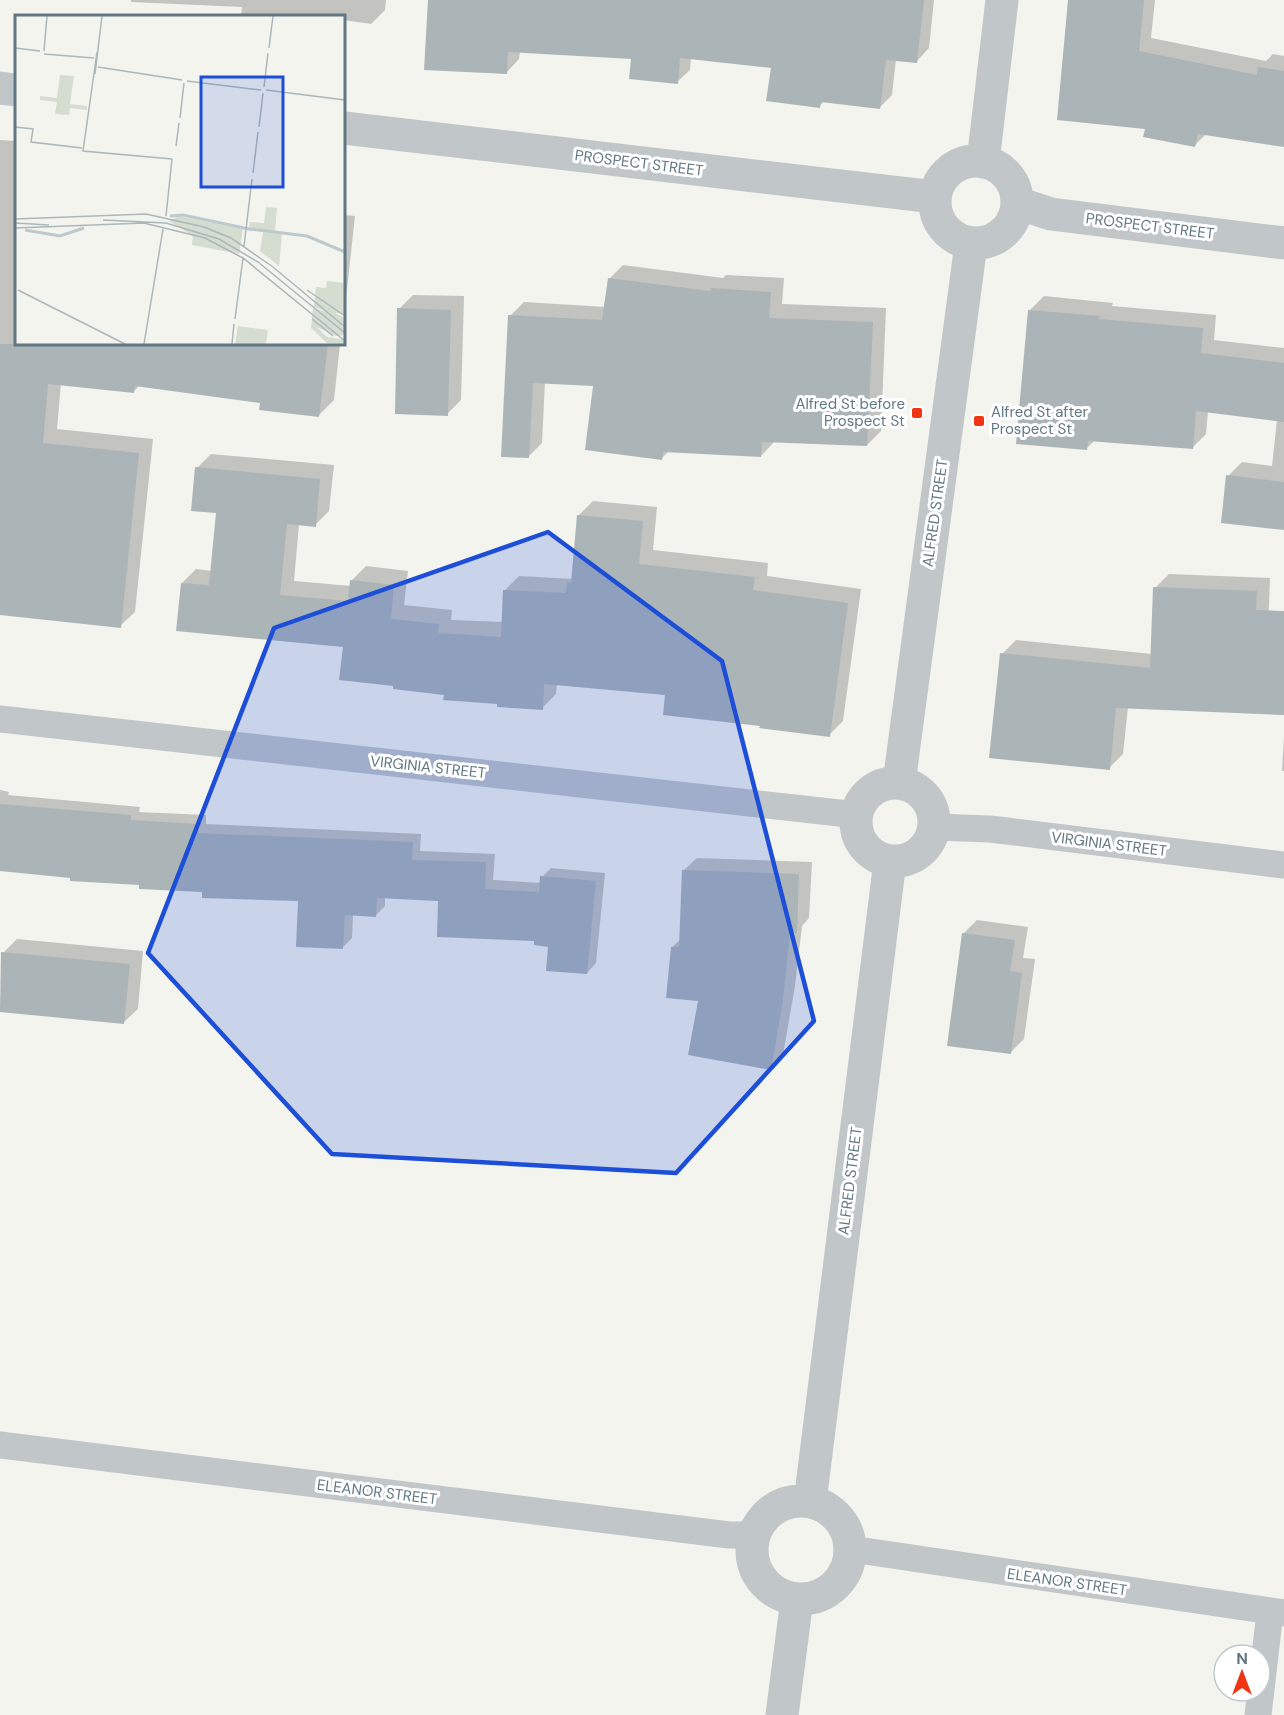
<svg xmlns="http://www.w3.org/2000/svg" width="1284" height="1715" font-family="'DM Sans',sans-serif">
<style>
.shadow{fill:#0003}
.building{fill:#abb5b8}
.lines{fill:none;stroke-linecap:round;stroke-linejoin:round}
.minor{stroke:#c1c6c8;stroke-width:27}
.tertiary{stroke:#c1c6c8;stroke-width:33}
.marked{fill:#1d4ed8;fill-opacity:0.2;stroke:#1d4ed8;stroke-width:4.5;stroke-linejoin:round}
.poi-dot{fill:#ef3514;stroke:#fff;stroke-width:2}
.labels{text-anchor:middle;stroke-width:6;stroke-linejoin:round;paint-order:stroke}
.street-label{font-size:15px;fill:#617783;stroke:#fff}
.poi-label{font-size:15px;fill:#617783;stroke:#fff;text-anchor:end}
.inset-river{fill:none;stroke:#bcc9cd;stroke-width:3}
.inset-road{fill:none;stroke:#acb7ba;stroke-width:1.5}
.view{fill:#1d4ed8;fill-opacity:0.15;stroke:#1d4ed8;stroke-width:3}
.inset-edge{fill:none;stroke:#617783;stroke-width:3}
</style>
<rect width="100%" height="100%" fill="#f4f4ef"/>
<path class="shadow" d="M 131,0 L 386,0 L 385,10 L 371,24 L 344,20 L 344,16 L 241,16 L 242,7 L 131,2 Z
M 429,0 L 934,0 L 929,48 L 917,61 L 896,59 L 892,95 L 880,107 L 825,101 L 819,106 L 773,67 L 691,57 L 690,70 L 677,82 L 633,58 L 520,51 L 519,59 L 507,72 Z
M 1069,0 L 1155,0 L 1151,38 L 1266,61 L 1273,54 L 1284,56 L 1284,146 L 1206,134 L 1195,145 L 1147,127 Z
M 0,140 L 16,141 L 16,344 L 340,344 L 334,400 L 319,415 L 261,402 L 140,385 L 133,392 L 61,383 L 57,429 L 153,439 L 135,612 L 120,626 L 0,613 Z
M 344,215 L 355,216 L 344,317 Z
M 623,265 L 723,278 L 726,275 L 784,278 L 782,304 L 886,308 L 881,431 L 867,445 L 775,441 L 761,456 L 669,451 L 662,458 L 595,384 L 545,382 L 542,443 L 528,457 L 510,316 L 524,302 L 606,307 L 609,279 Z
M 413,295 L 464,296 L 461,400 L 447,414 L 399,309 Z
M 1044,296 L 1113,303 L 1112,306 L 1216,315 L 1214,340 L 1284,348 L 1284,529 L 1228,476 L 1242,462 L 1272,466 L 1277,419 L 1208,411 L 1206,434 L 1192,448 L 1095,440 L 1087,448 L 1030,310 Z
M 211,454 L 334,465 L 329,511 L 315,525 L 299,524 L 294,581 L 351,586 L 351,581 L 366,566 L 408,571 L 404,605 L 452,610 L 451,620 L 503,622 L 505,590 L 519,576 L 573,579 L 579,515 L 593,501 L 657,507 L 653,550 L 768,563 L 767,576 L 861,589 L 843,721 L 829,735 L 761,724 L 667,694 L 557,684 L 556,694 L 542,708 L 395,684 L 345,646 L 182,583 L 196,569 L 212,571 L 217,512 L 197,468 Z
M 1169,574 L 1270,578 L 1268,633 L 1284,634 L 1284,713 L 1128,707 L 1123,754 L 1109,768 L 1002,654 L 1016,640 L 1152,654 L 1155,588 Z
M 1284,736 L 1284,771 L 1282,771 Z
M 0,790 L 9,792 L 8,795 L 140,807 L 139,812 L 206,815 L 206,824 L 421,834 L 420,851 L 495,854 L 493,880 L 541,883 L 542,877 L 551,868 L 605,873 L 596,963 L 587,973 L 550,945 L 440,900 L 385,897 L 385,906 L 376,915 L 353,914 L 352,938 L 343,947 L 299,899 L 0,870 Z
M 697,858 L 812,862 L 809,918 L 802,926 L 795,986 L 783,1055 L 770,1068 L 700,1000 L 672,947 L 681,939 L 684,870 Z
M 977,920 L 1028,927 L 1023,958 L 1035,959 L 1024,1039 L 1010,1053 L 963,934 Z
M 17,939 L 143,951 L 138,1009 L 124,1022 L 0,1010 L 3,953 Z"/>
<path class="building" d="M 428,0 L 924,0 L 917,63 L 886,60 L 880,109 L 821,102 L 820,108 L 766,101 L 771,68 L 680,58 L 678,84 L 629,79 L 631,59 L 508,52 L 507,74 L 424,70 Z
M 1068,0 L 1144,0 L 1139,51 L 1257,75 L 1258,67 L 1284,71 L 1284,147 L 1198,134 L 1195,147 L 1143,137 L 1145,129 L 1057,120 Z
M 608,278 L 710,291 L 711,288 L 771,292 L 769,318 L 873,322 L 867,446 L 762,442 L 761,457 L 663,452 L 662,460 L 585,450 L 593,386 L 533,383 L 529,458 L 501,457 L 508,315 L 602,320 Z
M 397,308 L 451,310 L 448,416 L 395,414 Z
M 1028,310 L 1100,316 L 1099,319 L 1203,328 L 1201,353 L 1284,363 L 1284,422 L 1196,411 L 1193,449 L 1088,441 L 1087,450 L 1016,444 Z
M 0,344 L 328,344 L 319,417 L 259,410 L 260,403 L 135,386 L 134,393 L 48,384 L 43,443 L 139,453 L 121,628 L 0,615 Z
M 195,467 L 320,479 L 316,527 L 287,524 L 280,595 L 348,601 L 350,580 L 394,585 L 391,619 L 439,624 L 438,633 L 501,637 L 503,590 L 566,593 L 567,582 L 571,583 L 577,515 L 643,521 L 639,564 L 755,577 L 753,590 L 848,603 L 830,737 L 759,728 L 760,726 L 663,715 L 665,695 L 544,684 L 543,710 L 497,707 L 497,704 L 443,700 L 444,695 L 393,689 L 393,686 L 339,680 L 343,647 L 176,631 L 181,583 L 209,585 L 216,513 L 191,511 Z
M 1226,475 L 1284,482 L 1284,530 L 1221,523 Z
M 1153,587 L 1257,591 L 1256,610 L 1284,611 L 1284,715 L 1116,708 L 1110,770 L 989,758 L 1000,653 L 1150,668 Z
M 0,804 L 131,815 L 131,820 L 198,824 L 198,833 L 413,842 L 412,860 L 486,862 L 485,889 L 539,892 L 540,876 L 596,881 L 587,974 L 546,971 L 548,947 L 534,945 L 534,941 L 437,937 L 438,901 L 377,898 L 376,917 L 345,915 L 343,949 L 296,947 L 298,901 L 202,898 L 202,892 L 139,889 L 139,885 L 70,881 L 70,878 L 0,871 Z
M 682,870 L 799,874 L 797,933 L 790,933 L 783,1000 L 771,1070 L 688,1055 L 698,1001 L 666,998 L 671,947 L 679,947 Z
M 962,933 L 1015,940 L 1010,971 L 1022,973 L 1011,1054 L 947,1046 Z
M 1,952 L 130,964 L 124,1024 L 0,1012 Z"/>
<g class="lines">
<path class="minor" d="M 0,719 L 857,815
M 934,827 L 990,829 L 1284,865
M 0,1445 L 729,1535 L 754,1535
M 851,1549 L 1284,1613
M 1258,1715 L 1270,1612"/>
<path class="tertiary" d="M 0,88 L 16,90
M 344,128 L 935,197
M935 202a41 41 0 1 1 82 0a41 41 0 1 1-82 0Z
M 983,162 L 1002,0
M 1017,203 L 1051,214 L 1284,243
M 899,783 L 971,244
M856 822a39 39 0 1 1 78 0a39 39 0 1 1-78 0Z
M752 1550a49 49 0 1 1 98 0a49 49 0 1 1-98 0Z
M 810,1502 L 890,861
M 782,1715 L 797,1599"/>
</g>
<path class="marked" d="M 548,532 L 722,661 L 814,1021 L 676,1173 L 332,1154 L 148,953 L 274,628 Z"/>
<g class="poi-dot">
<rect x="911" y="407" width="12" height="12" rx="3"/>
<rect x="973" y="415" width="12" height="12" rx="3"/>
</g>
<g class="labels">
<g class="street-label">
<text transform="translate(639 163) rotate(7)" y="5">PROSPECT STREET</text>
<text transform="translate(1150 226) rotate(7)" y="5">PROSPECT STREET</text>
<text transform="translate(935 513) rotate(-82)" y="5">ALFRED STREET</text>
<text transform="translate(428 767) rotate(6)" y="5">VIRGINIA STREET</text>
<text transform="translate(1109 844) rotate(7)" y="5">VIRGINIA STREET</text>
<text transform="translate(850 1181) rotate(-83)" y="5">ALFRED STREET</text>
<text transform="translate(377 1492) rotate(7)" y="5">ELEANOR STREET</text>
<text transform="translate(1067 1582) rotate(8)" y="5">ELEANOR STREET</text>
</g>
<g class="poi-label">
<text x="905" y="409">Alfred St before<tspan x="905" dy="17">Prospect St</tspan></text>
<text x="991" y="417" text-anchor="start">Alfred St after<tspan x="991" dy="17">Prospect St</tspan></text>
</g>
</g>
<g transform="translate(15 15)">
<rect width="330" height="330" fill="#f4f4ef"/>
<path d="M 45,60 L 59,61 L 55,89 L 72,91 L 72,95 L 55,93 L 54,100 L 40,99 L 42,87 L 25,85 L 25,81 L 42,83 ZM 251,192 L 262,193 L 260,216 L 234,213 L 235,207 L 249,208 ZM 164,201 L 228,214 L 224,239 L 177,230 L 178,221 L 154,206 ZM 248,217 L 267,219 L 264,251 L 245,236 ZM 312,266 L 330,268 L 330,299 L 320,298 L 330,303 L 330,320 L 321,321 L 302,312 L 312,322 L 330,325 L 330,329 L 312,328 L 296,313 L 298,293 L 321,300 L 299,292 L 301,272 L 311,273 ZM 223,311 L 253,315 L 251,329 L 220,329 Z" fill="#d5dcd0"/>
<path class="inset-river" d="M 155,201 L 168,200 L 234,214 L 292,221 L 330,237M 10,215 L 45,221 L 69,213"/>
<path class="inset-road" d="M 0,29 L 0,1M 0,33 L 25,36M 254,33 L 258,1M 29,36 L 32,1M 82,37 L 68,136 L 157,144M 29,39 L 79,43M 83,52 L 167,65M 80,59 L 87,1M 172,66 L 246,75M 249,72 L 253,38M 251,75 L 330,85M 165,103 L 169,68M 0,112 L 18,114 L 16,127 L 67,133M 244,112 L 248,78M 161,131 L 164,108M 238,158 L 243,117M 151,201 L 157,144M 0,204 L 131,199 L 189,212 L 216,223 L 258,252 L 330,312M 88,205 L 151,208 L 204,224 L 243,247 L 330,318M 0,208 L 34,210M 0,213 L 129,208 L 190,223 L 228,243 L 330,326M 229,231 L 237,164M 3,275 L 110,329M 292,275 L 330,301M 220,304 L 228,243M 297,304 L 318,321M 129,329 L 148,214M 217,329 L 219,309"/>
<path class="view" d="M 186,62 L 268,62 L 268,172 L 186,172 Z"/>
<rect width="330" height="330" class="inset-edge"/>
</g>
<g transform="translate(1242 1673)"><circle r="28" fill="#ffffff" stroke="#c0c9cd" stroke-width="1.5"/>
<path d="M0-4.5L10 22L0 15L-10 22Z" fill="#ef3514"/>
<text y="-9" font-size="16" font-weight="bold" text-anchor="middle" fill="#617783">N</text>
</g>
</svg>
